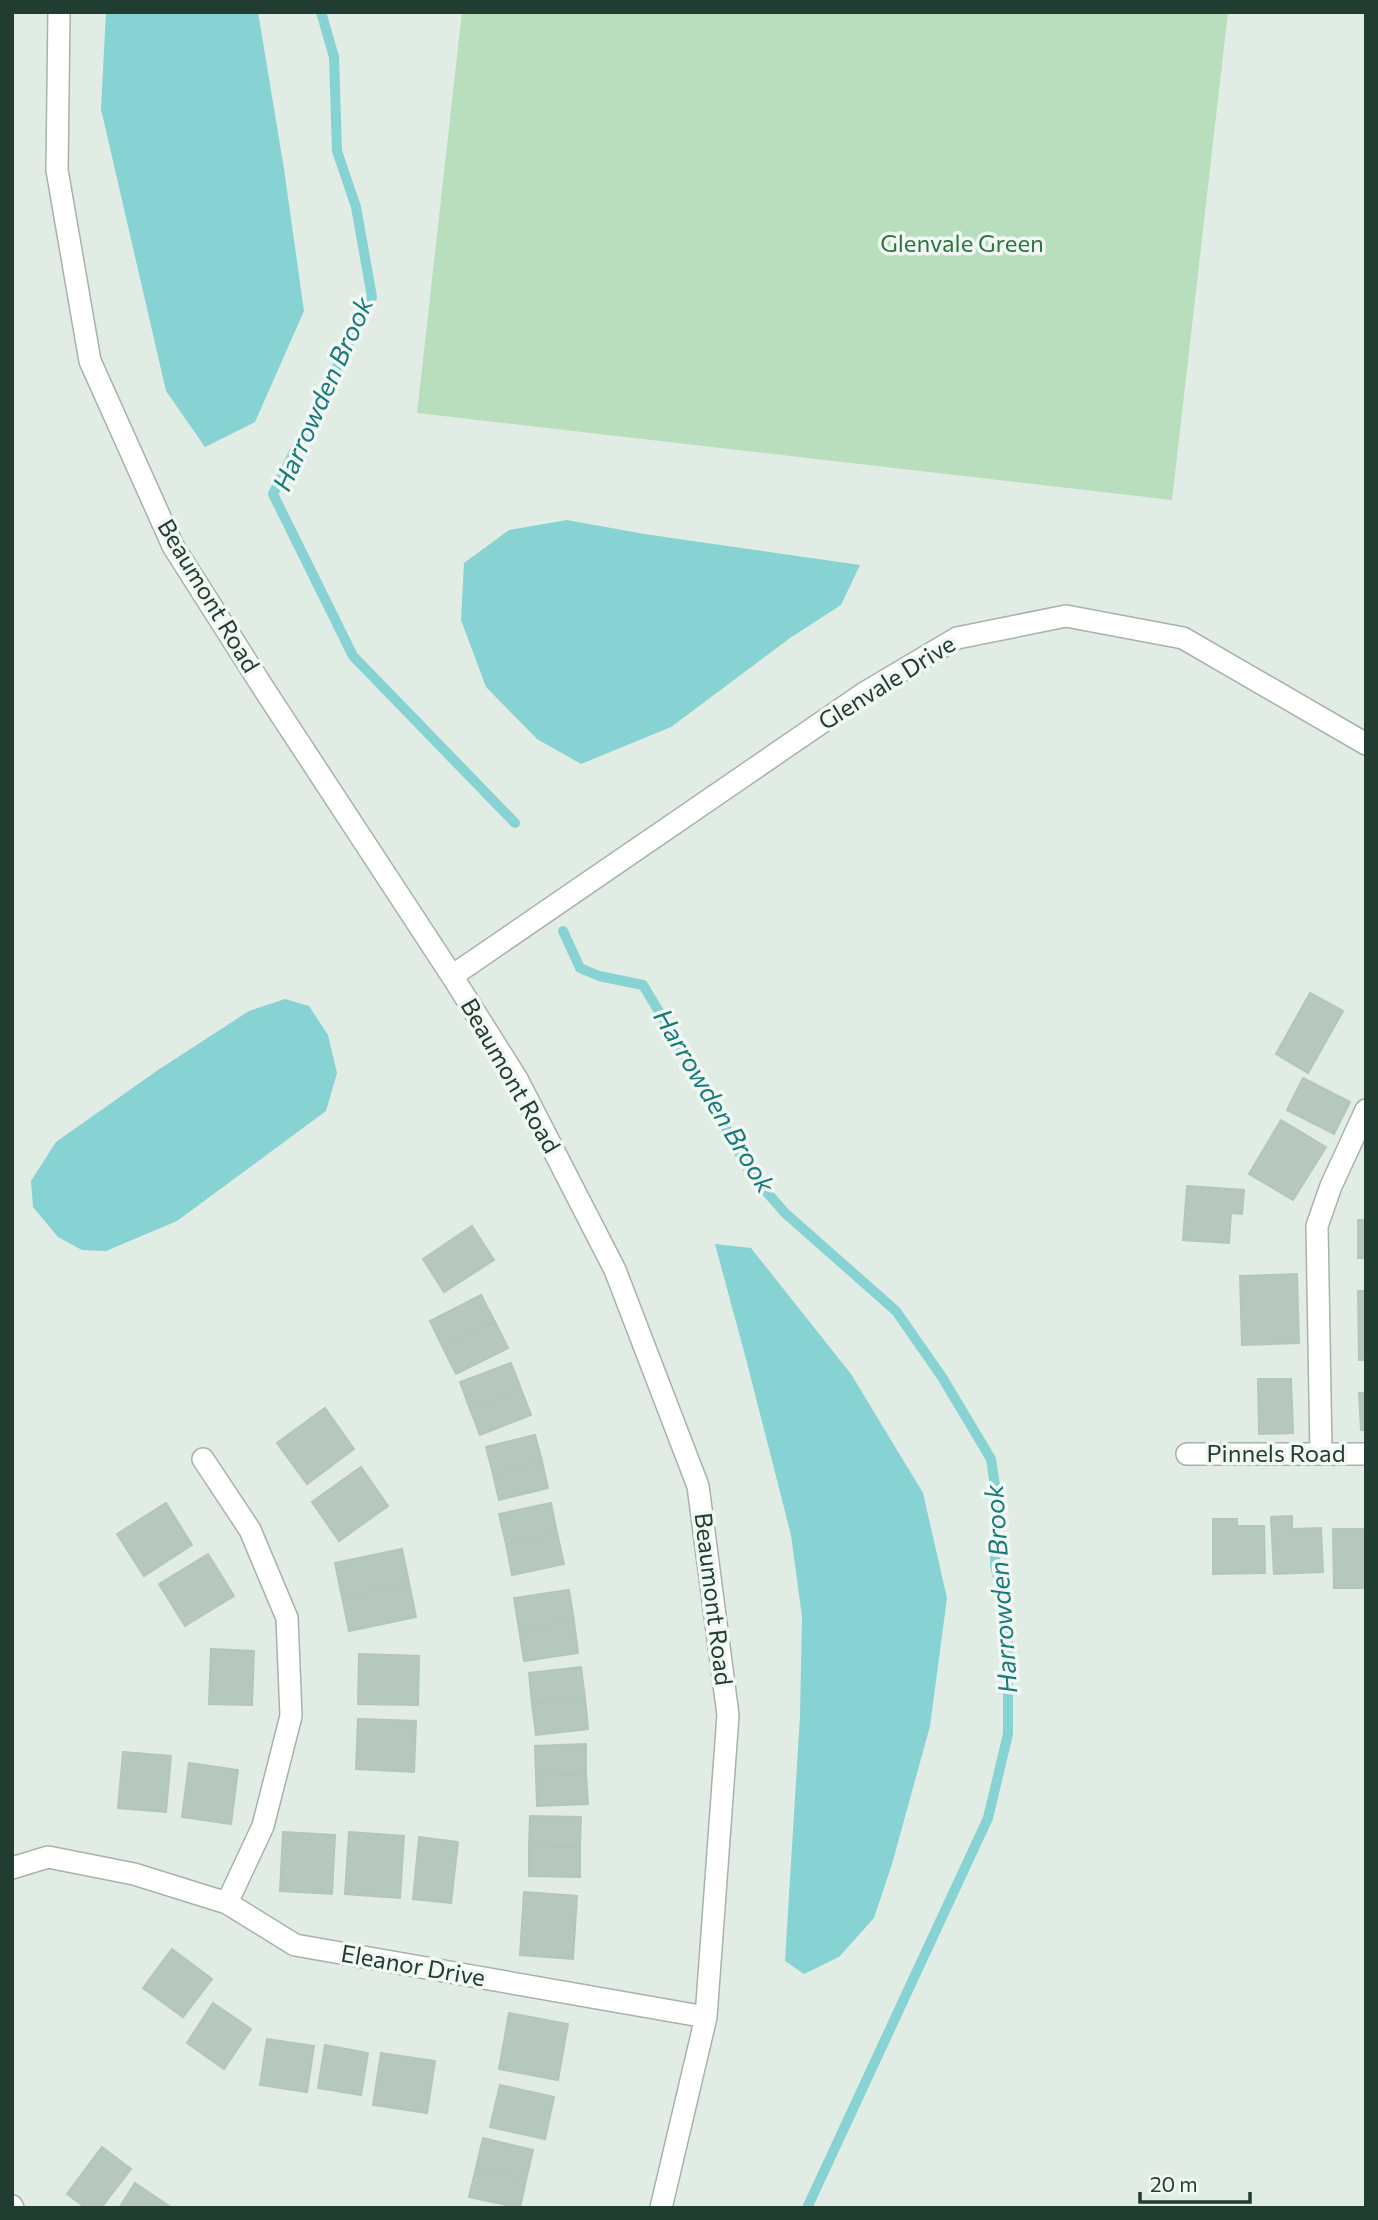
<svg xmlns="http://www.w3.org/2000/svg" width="1378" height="2220" font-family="Commissioner,sans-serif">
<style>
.green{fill:#b9debd}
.water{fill:#87d2d3}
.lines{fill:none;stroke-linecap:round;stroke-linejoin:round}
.stream{stroke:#87d2d3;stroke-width:10}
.building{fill:#b6c7be;stroke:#b3c6bb;stroke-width:2}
.minor-casing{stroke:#a4b4ab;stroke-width:24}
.minor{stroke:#fff;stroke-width:21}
.labels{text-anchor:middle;stroke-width:7;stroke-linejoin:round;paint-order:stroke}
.park-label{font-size:24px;fill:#2a753c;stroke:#f1f8f4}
.street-label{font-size:24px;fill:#213d31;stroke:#f1f8f4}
.water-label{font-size:26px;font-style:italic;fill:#19797b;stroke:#f1f8f4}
</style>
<rect width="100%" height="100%" fill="#e1ece5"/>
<path class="green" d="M 462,12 L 1228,12 L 1172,500 L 417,413 Z"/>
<path class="water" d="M 106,12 L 258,12 L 284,169 L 304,311 L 255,422 L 205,447 L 166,391 L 101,109 Z
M 567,520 L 644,534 L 860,565 L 841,605 L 790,638 L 671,727 L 581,764 L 537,739 L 486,687 L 461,620 L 464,563 L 509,530 Z
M 285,999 L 309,1006 L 328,1035 L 337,1073 L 326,1111 L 177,1221 L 106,1251 L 82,1250 L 58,1237 L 33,1207 L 31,1181 L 56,1142 L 158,1070 L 249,1011 Z
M 715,1244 L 751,1248 L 851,1374 L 923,1493 L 947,1598 L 930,1726 L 892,1864 L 874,1918 L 839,1957 L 804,1974 L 785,1961 L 800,1716 L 802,1617 L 791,1535 L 746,1359 Z"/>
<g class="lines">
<path class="stream" d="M 321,12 L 334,57 L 337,151 L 356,207 L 372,297 L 273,494 L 353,656 L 515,823
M 563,931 L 580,968 L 599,976 L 643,985 L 697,1075 L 751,1174 L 785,1213 L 896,1311 L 942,1377 L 991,1459 L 997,1499 L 995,1565 L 1008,1618 L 1008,1734 L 988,1818 L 807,2208"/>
</g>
<path class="building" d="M 1310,993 L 1343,1011 L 1308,1073 L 1276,1054 Z
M 1303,1078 L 1350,1102 L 1334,1134 L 1287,1110 Z
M 1281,1120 L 1326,1147 L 1293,1200 L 1249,1174 Z
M 1187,1186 L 1244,1190 L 1242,1214 L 1231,1213 L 1229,1243 L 1183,1240 Z
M 1358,1220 L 1366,1220 L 1366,1258 L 1358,1258 Z
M 472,1226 L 494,1260 L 444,1292 L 423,1259 Z
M 1297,1274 L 1299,1343 L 1242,1345 L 1240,1276 Z
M 1358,1291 L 1366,1291 L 1366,1360 L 1359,1360 Z
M 481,1295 L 495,1322 L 443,1348 L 430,1321 Z
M 495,1322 L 508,1348 L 456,1374 L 443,1348 Z
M 511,1363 L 521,1389 L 470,1409 L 460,1382 Z
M 1258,1379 L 1291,1379 L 1293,1433 L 1259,1434 Z
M 521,1389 L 531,1415 L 480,1435 L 470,1409 Z
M 1359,1393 L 1366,1393 L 1366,1430 L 1361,1430 Z
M 325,1408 L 354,1449 L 307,1484 L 277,1443 Z
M 535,1435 L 542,1461 L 493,1474 L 486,1447 Z
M 542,1461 L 548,1488 L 499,1500 L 493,1474 Z
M 361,1467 L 388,1506 L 339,1541 L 312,1502 Z
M 166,1503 L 192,1545 L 144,1576 L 117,1534 Z
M 551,1503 L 557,1533 L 506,1544 L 499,1514 Z
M 1292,1516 L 1292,1529 L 1321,1528 L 1323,1572 L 1274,1574 L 1271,1517 Z
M 1213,1519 L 1237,1519 L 1237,1526 L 1264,1526 L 1265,1573 L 1213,1574 Z
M 1333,1529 L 1365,1529 L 1366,1588 L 1334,1588 Z
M 557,1533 L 564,1564 L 512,1575 L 506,1544 Z
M 402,1549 L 409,1583 L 342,1597 L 335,1563 Z
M 208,1554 L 234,1596 L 185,1626 L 159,1584 Z
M 409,1583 L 416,1617 L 349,1631 L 342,1597 Z
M 569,1590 L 574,1621 L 519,1629 L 514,1598 Z
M 574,1621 L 578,1653 L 524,1661 L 519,1629 Z
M 211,1649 L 254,1651 L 252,1705 L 209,1704 Z
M 359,1654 L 419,1656 L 418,1705 L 358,1704 Z
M 581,1667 L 585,1698 L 532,1704 L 529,1673 Z
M 585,1698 L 588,1729 L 536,1735 L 532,1704 Z
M 358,1719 L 416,1721 L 414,1772 L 356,1769 Z
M 586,1744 L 586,1774 L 536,1776 L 535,1746 Z
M 123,1752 L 171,1756 L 166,1812 L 118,1808 Z
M 189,1763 L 238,1770 L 231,1824 L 182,1817 Z
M 586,1774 L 588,1804 L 537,1806 L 536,1776 Z
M 530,1816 L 581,1817 L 580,1847 L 529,1846 Z
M 283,1832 L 335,1835 L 332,1894 L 280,1891 Z
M 349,1832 L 404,1836 L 400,1898 L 345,1894 Z
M 419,1837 L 458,1842 L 451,1903 L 413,1899 Z
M 529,1846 L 580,1847 L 580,1877 L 529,1876 Z
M 524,1892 L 577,1896 L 573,1959 L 520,1955 Z
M 172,1949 L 212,1979 L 183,2017 L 143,1988 Z
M 213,2003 L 251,2029 L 224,2069 L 187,2043 Z
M 509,2013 L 568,2024 L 558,2080 L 499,2069 Z
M 267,2039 L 314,2046 L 307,2092 L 260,2085 Z
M 325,2045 L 368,2053 L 361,2095 L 318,2088 Z
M 381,2053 L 435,2061 L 427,2113 L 373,2105 Z
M 500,2085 L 554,2097 L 545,2139 L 490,2127 Z
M 483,2138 L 533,2150 L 526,2180 L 476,2168 Z
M 102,2147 L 131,2169 L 101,2208 L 86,2208 L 67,2194 Z
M 476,2168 L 526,2180 L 520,2208 L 469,2197 Z
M 135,2183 L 172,2208 L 119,2208 Z"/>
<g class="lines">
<defs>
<path id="minor" d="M 59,12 L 57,170 L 90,361 L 173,546 L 264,689 L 452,976 L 517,1079 L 615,1270 L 698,1486 L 728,1715 L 706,2017 L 661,2208
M 452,976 L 866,692 L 957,638 L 1066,616 L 1183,638 L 1366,744
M 1187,1454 L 1366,1454
M 1321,1454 L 1317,1226 L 1331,1186 L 1366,1110
M 203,1459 L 250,1530 L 287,1618 L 291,1716 L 263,1826 L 227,1903
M 12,1868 L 48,1857 L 134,1874 L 227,1903 L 295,1945 L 706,2017
M 12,2206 L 13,2208"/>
</defs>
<use href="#minor" class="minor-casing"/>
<use href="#minor" class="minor"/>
</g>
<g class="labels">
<g class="park-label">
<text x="962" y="252">Glenvale Green</text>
</g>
<g class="street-label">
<text transform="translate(208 596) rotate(59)" y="8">Beaumont Road</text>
<text transform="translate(887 683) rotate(-32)" y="8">Glenvale Drive</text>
<text transform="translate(510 1076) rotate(60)" y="8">Beaumont Road</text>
<text x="1276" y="1462">Pinnels Road</text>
<text transform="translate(713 1599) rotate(83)" y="8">Beaumont Road</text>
<text transform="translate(413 1966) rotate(10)" y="8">Eleanor Drive</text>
</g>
<g class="water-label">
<text transform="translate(323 394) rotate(-66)" y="9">Harrowden Brook</text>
<text transform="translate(714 1101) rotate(59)" y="9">Harrowden Brook</text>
<text transform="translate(1001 1589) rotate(-94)" y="9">Harrowden Brook</text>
</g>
</g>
<rect width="1378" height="2220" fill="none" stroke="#213d31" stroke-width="28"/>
<path d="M1140 2192v10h110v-10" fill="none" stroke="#213d31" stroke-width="3.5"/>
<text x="1150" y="2192" font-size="21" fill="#213d31" stroke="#f1f8f4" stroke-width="5" paint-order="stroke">20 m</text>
</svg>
